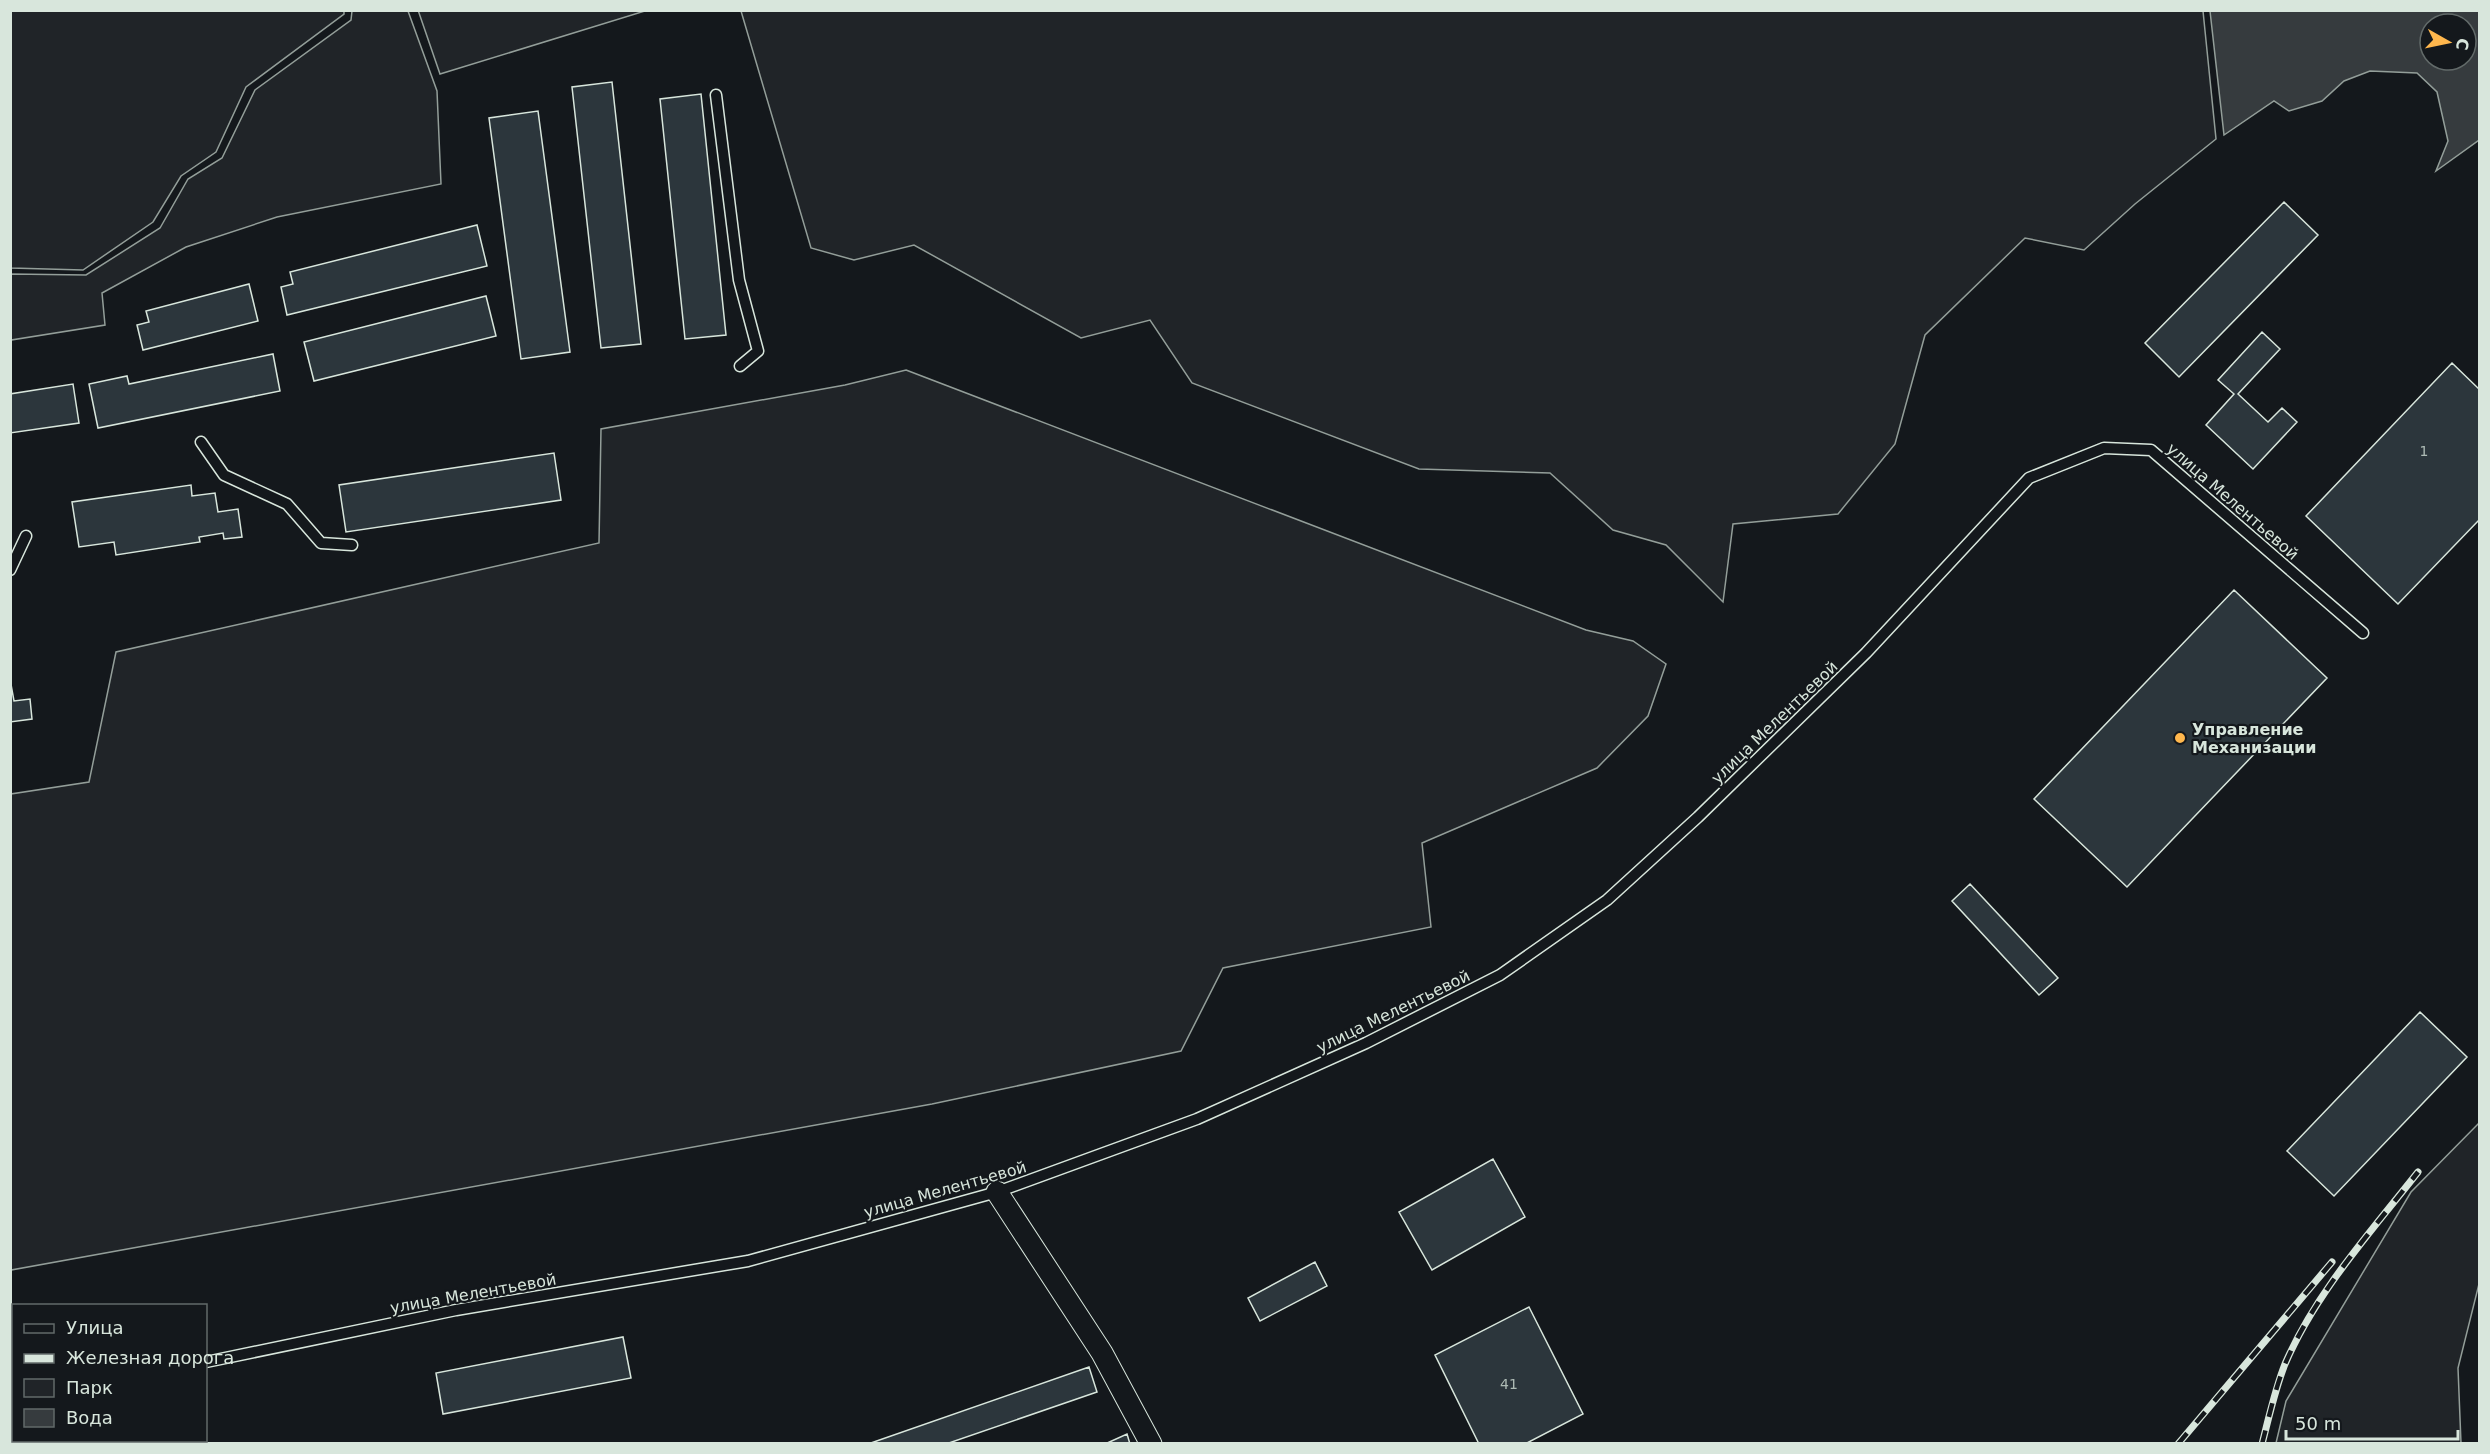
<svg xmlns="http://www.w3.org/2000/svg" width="2490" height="1454" font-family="'DejaVu Sans',sans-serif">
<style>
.green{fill:#202428;stroke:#939e99;stroke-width:1.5}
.water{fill:#363b3e;stroke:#939e99;stroke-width:1.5;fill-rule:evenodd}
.building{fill:#2c363c;stroke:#d8e6dc;stroke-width:1.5}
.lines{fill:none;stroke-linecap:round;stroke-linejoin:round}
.lane-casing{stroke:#d8e6dc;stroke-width:13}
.street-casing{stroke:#d8e6dc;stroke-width:23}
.lane{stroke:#14181c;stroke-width:10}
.street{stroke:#14181c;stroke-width:21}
.rail-casing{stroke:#d8e6dc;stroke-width:7}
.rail{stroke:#14181c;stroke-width:4.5;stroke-dasharray:14;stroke-linecap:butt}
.poi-dot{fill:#ffb74d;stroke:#14181c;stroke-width:2}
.labels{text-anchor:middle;stroke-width:4.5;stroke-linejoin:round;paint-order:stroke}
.number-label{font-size:14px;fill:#adbab4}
.street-label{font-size:16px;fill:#d8e6dc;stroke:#14181c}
.poi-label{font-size:16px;font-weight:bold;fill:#d8e6dc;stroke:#14181c;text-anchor:start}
</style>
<rect width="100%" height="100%" fill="#14181c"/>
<path class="green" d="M 11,10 L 344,10 L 344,14 L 246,87 L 216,152 L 181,176 L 153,222 L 83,270 L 11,268 Z
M 418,10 L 645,10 L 645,11 L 440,74 Z
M 352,11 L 408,11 L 437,91 L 441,184 L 277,217 L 186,247 L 102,293 L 105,325 L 11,340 L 11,274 L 86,275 L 160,228 L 188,179 L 222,158 L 255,90 L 351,20 Z
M 741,11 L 2203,11 L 2216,139 L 2135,204 L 2084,250 L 2025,238 L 1925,335 L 1895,444 L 1838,514 L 1733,524 L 1723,602 L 1666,545 L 1613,530 L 1550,473 L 1419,469 L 1192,383 L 1150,320 L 1081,338 L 914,245 L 854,260 L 811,248 Z
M 906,370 L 1586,630 L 1633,641 L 1666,664 L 1648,716 L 1597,768 L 1422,843 L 1431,927 L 1223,968 L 1181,1051 L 932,1104 L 11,1270 L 11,794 L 89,782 L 116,652 L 599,543 L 601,429 L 845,385 Z
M 2479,1123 L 2480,1280 L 2458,1368 L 2461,1443 L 2276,1443 L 2286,1401 L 2411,1192 Z"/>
<path class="water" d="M 2210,11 L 2479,11 L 2479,140 L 2436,171 L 2448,141 L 2437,92 L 2417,73 L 2370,71 L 2344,81 L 2322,101 L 2289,111 L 2274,101 L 2224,135 ZM 2430,24 L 2466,24 L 2466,60 L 2430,60 Z"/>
<path class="building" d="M 612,82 L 641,344 L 601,348 L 572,87 Z
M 701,94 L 726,335 L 685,339 L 660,99 Z
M 538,111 L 570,352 L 521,359 L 489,118 Z
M 2284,202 L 2318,235 L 2179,377 L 2145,343 Z
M 477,225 L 487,266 L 287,315 L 281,287 L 293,284 L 290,272 Z
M 249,284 L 258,321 L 143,350 L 137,325 L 149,322 L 146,311 Z
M 486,296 L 496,336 L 314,381 L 304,342 Z
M 2262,332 L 2280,349 L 2238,394 L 2268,422 L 2282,408 L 2297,422 L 2253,469 L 2206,425 L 2234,394 L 2218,380 Z
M 273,354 L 280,391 L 98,428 L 89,384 L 127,376 L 129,384 Z
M 2452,363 L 2480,390 L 2480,519 L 2398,604 L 2306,516 Z
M 73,384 L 79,423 L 10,433 L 10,394 Z
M 554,453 L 561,500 L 346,532 L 339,485 Z
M 191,485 L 192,496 L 215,493 L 218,512 L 238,509 L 242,537 L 224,539 L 223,533 L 199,537 L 200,542 L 116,555 L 114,542 L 79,547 L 72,502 Z
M 2234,590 L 2327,678 L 2127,887 L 2034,799 Z
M 10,679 L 14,701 L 30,699 L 32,719 L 10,722 Z
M 1970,884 L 2058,978 L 2039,995 L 1952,901 Z
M 2420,1012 L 2467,1057 L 2334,1196 L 2287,1151 Z
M 1493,1159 L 1525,1217 L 1432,1270 L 1399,1212 Z
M 1315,1262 L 1327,1286 L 1260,1321 L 1248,1298 Z
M 1529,1307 L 1583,1414 L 1525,1444 L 1479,1444 L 1435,1355 Z
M 623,1337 L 631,1378 L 443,1414 L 436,1373 Z
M 1089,1367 L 1097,1392 L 946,1444 L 868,1444 Z
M 1127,1434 L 1130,1444 L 1105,1444 Z"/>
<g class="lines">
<defs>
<path id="lane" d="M 716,95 L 739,280 L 758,351 L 740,366
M 201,442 L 224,475 L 287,504 L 321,543 L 352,545
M 10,570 L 26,536
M 206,1362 L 456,1310 L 748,1261 L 997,1192 L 1197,1119 L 1366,1043 L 1500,975 L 1607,900 L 1698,817 L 1866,653 L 2029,478 L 2104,448 L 2151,450 L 2363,633
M 10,1396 L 14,1396
M 126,1440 L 129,1444"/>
<path id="street" d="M 997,1192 L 1102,1353 L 1151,1444"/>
</defs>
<use href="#lane" class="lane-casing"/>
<use href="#street" class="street-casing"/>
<use href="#lane" class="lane"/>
<use href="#street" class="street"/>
<defs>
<path id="rail" d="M 2178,1444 L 2332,1262
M 2262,1444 C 2269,1417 2275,1389 2285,1364 C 2316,1292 2370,1233 2418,1172"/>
</defs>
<use href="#rail" class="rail-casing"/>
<use href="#rail" class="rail"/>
</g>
<circle class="poi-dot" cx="2180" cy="738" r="6"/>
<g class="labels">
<g class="number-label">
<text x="2424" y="456">1</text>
<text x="1509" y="1389">41</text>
</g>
<g class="street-label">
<text transform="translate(2233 501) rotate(41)" y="6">улица Мелентьевой</text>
<text transform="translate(1774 722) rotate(-44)" y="6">улица Мелентьевой</text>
<text transform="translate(1393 1011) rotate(-26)" y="6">улица Мелентьевой</text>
<text transform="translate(945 1189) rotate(-16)" y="6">улица Мелентьевой</text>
<text transform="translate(473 1293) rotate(-10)" y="6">улица Мелентьевой</text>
</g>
<g class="poi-label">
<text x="2192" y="735">Управление<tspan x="2192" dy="18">Механизации</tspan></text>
</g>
</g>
<rect width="2490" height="1454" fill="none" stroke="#d8e6dc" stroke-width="24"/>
<rect x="12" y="1304" width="195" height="138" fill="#14181c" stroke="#626a69" stroke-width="1.5"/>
<rect x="24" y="1324" width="30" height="9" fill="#14181c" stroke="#626a69" stroke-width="1.5"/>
<text x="66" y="1334" font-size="18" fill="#d8e6dc">Улица</text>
<rect x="24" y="1354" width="30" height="9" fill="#d8e6dc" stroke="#626a69" stroke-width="1.5"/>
<text x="66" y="1364" font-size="18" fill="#d8e6dc">Железная дорога</text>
<rect x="24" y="1379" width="30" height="18" fill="#202428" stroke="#626a69" stroke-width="1.5"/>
<text x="66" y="1394" font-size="18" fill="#d8e6dc">Парк</text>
<rect x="24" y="1409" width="30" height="18" fill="#363b3e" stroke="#626a69" stroke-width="1.5"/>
<text x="66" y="1424" font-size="18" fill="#d8e6dc">Вода</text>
<g transform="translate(2448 42) rotate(99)"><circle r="28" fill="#14181c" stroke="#626a69" stroke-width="1.5"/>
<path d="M0-4.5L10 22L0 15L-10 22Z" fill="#ffb74d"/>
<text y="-9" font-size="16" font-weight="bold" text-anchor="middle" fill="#d8e6dc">С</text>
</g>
<path d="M2286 1430v9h172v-9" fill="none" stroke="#d8e6dc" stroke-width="3"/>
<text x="2295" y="1430" font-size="18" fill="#d8e6dc" stroke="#14181c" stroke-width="4.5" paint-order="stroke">50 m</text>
</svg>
